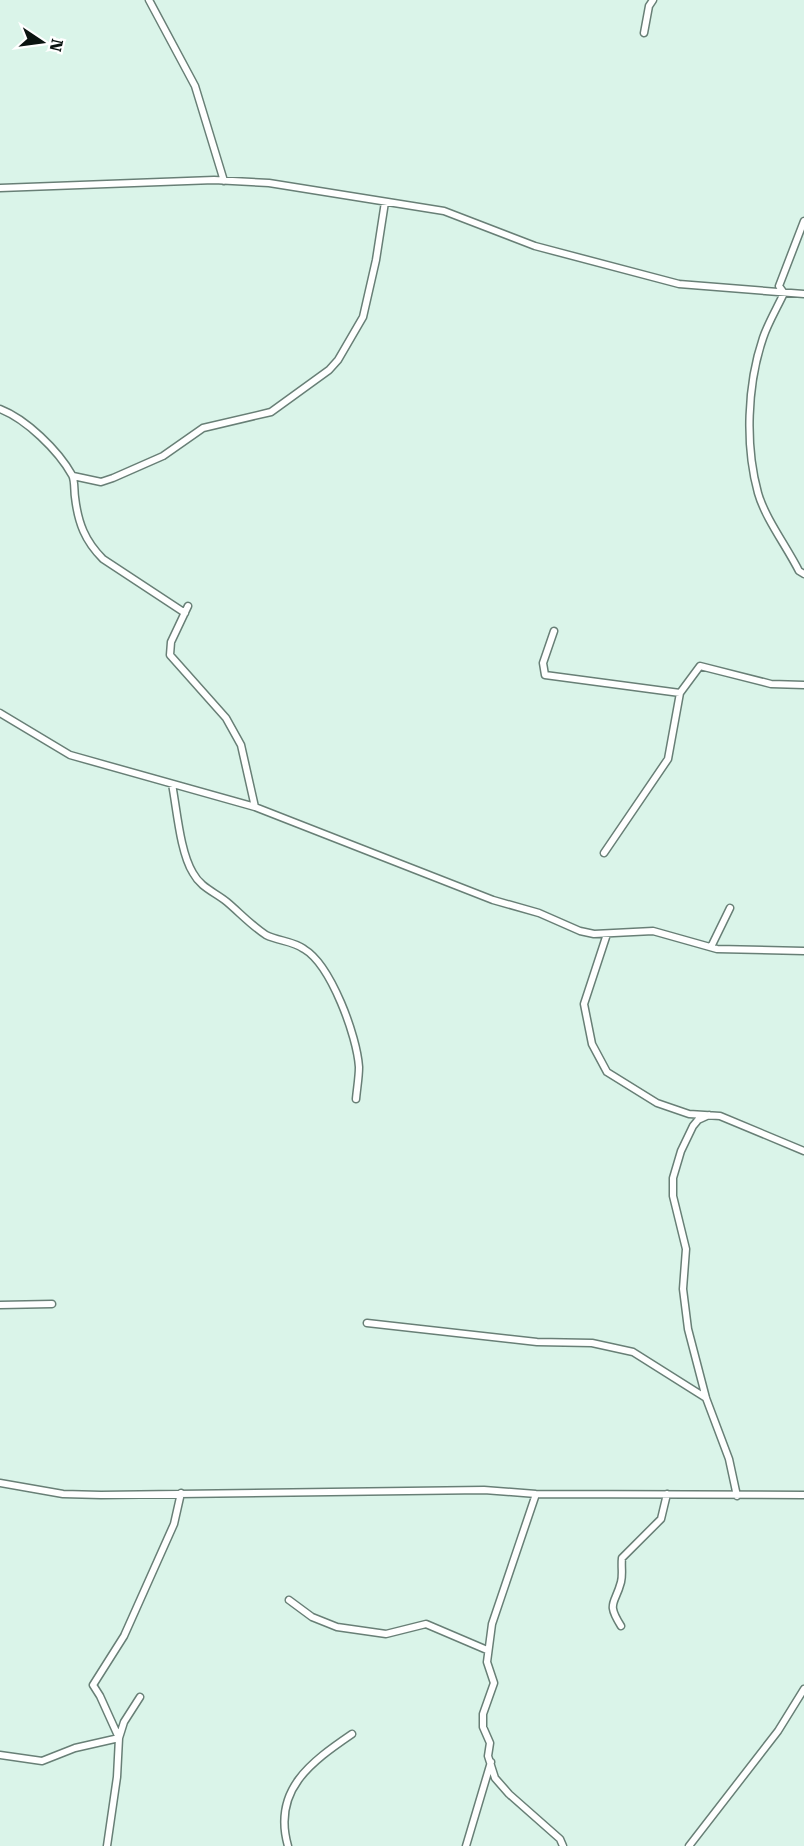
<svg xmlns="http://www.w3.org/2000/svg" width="804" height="1846" font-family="'Roboto Serif',serif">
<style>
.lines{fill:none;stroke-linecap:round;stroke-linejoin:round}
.minor-casing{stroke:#687f76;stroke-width:9}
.minor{stroke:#fff;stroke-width:6}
</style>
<rect width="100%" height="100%" fill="#daf4e9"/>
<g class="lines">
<defs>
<path id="minor" d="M 149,0 L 195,86 L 224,181
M 644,33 L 649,6 L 653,0
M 0,188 L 214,180 L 269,183 L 444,211 L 535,246 L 679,284 L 804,294
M 804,221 L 779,286 L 784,293 C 777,308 768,323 763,338 C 747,385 745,446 758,493 C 765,518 787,547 799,571 L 804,574
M 0,409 C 26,419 58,450 72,475 C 75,480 74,491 75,497 C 78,523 85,541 103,559 L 185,613
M 73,476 L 101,482 L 113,478 L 163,456 L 203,428 L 271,412 L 329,370 L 338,360 L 363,317 L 376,260 L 385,202
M 188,606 L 171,642 L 170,655 L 226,718 L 241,745 L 255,807
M 554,631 L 543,663 L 545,675 L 680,693
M 0,713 L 70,755 L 255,807 L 493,900 L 539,913 L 580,931 L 594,934 L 653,931 L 717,949 L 804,951
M 172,784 C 177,810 180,852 193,873 C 201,888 215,892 227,902 C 240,913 252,926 266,935 C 278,941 293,941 304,949 C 331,965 357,1036 359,1067 C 359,1077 357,1088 356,1099
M 604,853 L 668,759 L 680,693 L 700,666 L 771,684 L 804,685
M 607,934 L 584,1004 L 592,1044 L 607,1072 L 657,1103 L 689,1114 L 720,1116 L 804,1151
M 711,947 L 730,908
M 709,1115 L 698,1120 L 693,1126 L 681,1151 L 673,1178 L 673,1196 L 686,1249 L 683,1289 L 688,1329 L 706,1398 L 729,1459 L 737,1496
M 0,1305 L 52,1304
M 367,1323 L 537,1342 L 592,1343 L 633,1352 L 706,1398
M 0,1483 L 63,1494 L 101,1495 L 484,1490 L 536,1494 L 804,1495
M 536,1494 L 492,1624 L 487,1662 L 494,1683 L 483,1714 L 483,1727 L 490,1743 L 488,1756 L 495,1778 L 509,1794 L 560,1839 L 563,1846
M 289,1600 L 312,1617 L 337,1627 L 386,1634 L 426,1624 L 487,1650
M 621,1626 C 606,1602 615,1605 621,1582 C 623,1574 621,1567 622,1558 L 661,1519 L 667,1494
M 0,1755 L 42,1761 L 75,1748 L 119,1738 L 100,1696 L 93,1685 L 124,1636 L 174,1524 L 181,1493
M 107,1846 L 117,1777 L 119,1738 L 124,1722 L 140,1697
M 288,1846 C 272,1790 311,1762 352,1734
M 466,1846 L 491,1762
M 689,1846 L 778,1731 L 804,1689"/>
</defs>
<use href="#minor" class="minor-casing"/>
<use href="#minor" class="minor"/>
</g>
<g transform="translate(42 42) rotate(103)" stroke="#ffffff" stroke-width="4.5" paint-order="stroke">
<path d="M0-4.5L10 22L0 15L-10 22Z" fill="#0a1310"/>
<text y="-9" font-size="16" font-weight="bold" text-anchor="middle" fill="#0a1310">N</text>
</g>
</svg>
